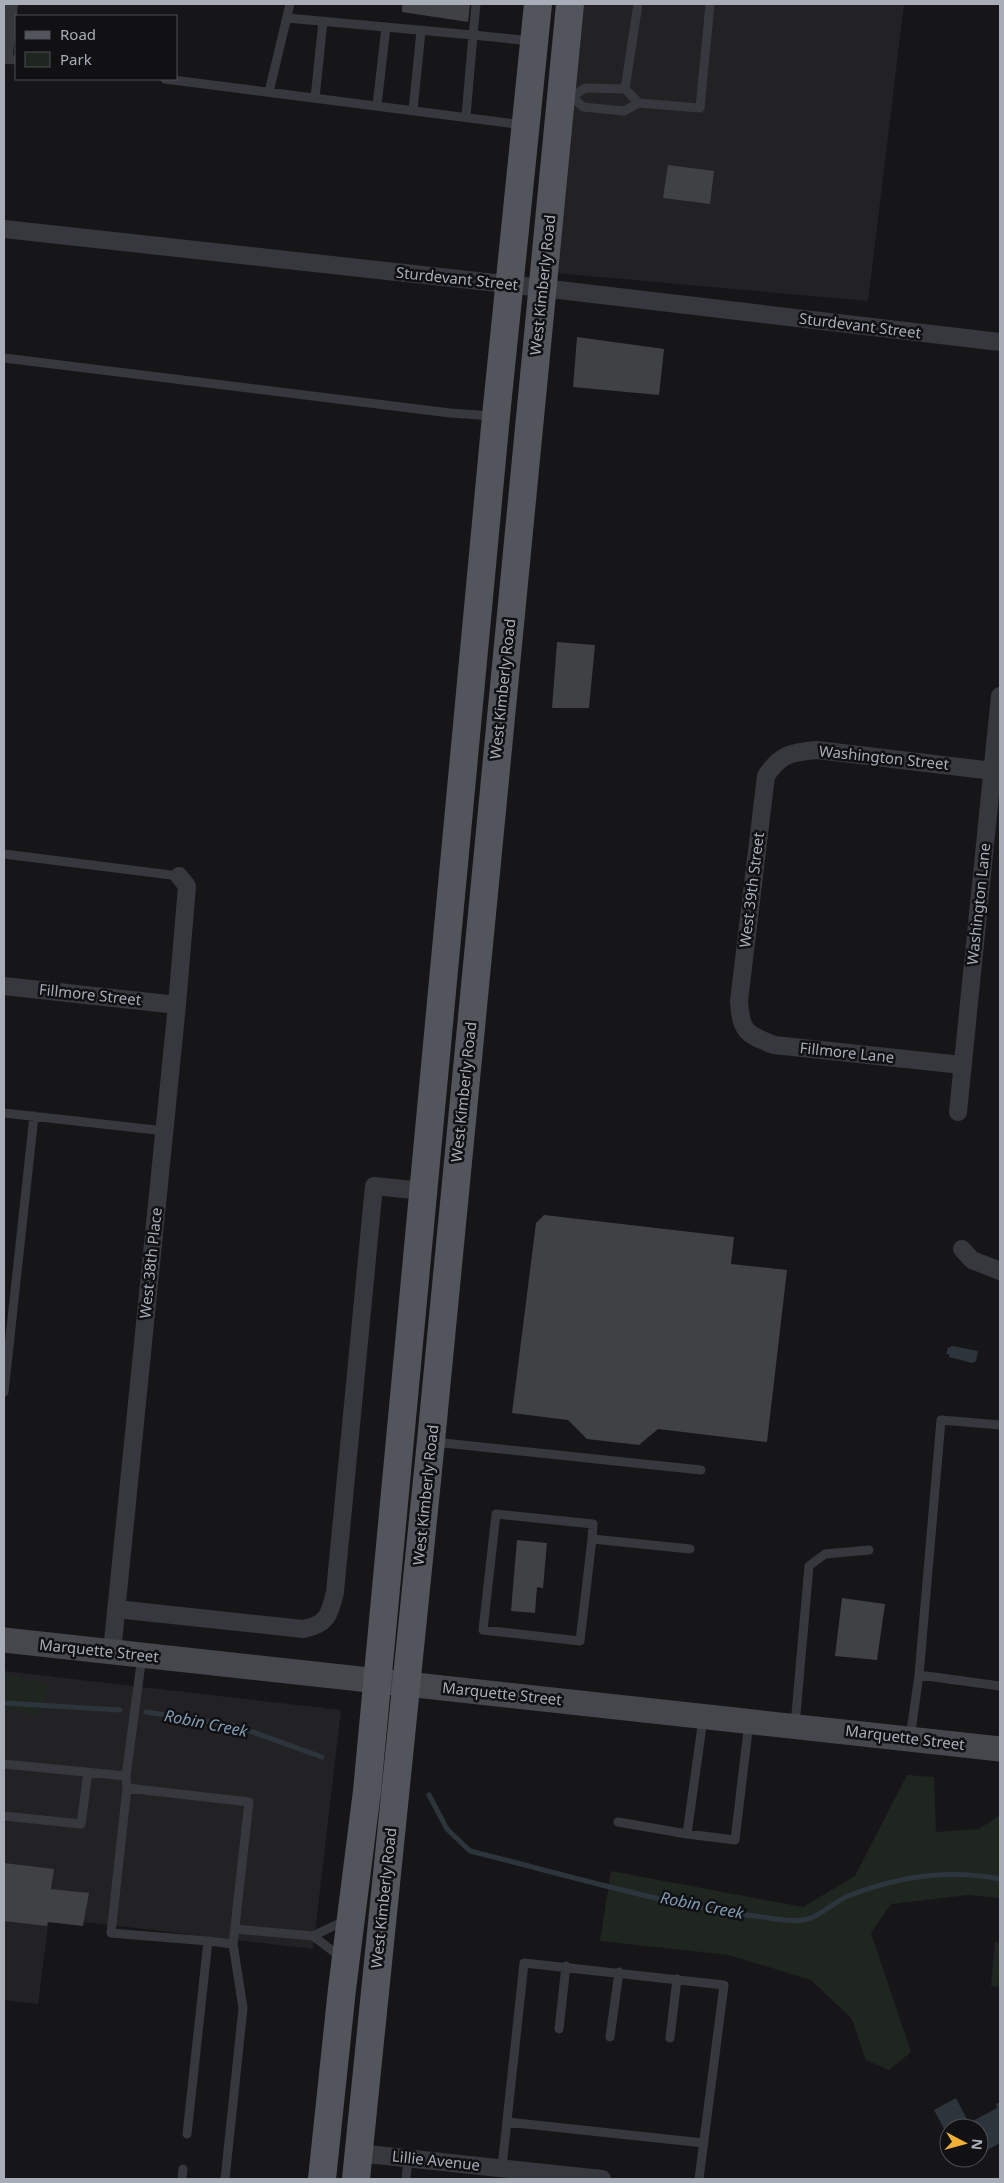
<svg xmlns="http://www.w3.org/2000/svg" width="1004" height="2183" font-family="'Noto Sans',sans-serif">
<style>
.built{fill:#222225}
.green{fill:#1e261f}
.water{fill:#2c353c}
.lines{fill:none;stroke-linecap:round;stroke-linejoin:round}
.stream{stroke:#2c353c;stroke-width:5}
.building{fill:#404145}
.lane{stroke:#37383d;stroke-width:9}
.street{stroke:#37383d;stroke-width:18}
.secondary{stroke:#45474d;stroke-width:25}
.primary{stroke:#53555c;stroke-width:28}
.labels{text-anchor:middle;stroke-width:5;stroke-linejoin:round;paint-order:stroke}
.street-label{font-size:15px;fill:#a8adb8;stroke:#111113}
.water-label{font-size:16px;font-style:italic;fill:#7f9bb3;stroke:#111113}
</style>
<rect width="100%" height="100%" fill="#161618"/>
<path class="built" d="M 581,4 L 904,4 L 868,301 L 556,273 Z
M 4,1671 L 341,1710 L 313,1949 L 49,1918 L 38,2004 L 4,2000 Z"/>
<path class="green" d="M 4,1674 L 49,1684 L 38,1716 L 4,1707 Z
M 907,1775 L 934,1777 L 936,1832 L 979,1829 L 1000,1815 L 1000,1898 L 968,1895 L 891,1904 L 871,1933 L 911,2052 L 889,2070 L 866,2060 L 852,2019 L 811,1980 L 729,1955 L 600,1941 L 611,1871 L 803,1907 L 855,1876 Z
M 995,1942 L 1000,1943 L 1000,1987 L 991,1986 Z"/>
<path class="water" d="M 952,1346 L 978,1351 L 976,1361 L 972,1363 L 949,1357 L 949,1354 L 946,1354 L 948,1348 Z
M 956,2098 L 969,2123 L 997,2108 L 996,2104 L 1000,2102 L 1000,2143 L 979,2155 L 979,2128 L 949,2128 L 949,2138 L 934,2110 Z"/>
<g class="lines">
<path class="stream" d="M 4,1703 L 120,1710
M 146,1712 L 236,1726 L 322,1757
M 429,1795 L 447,1829 L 470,1851 C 563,1874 661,1904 755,1916 C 772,1918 792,1923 808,1919 C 822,1915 834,1902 848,1896 C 896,1877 949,1869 1000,1879"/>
</g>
<path class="building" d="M 402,4 L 470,4 L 468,22 L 402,12 Z
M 668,165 L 714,171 L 710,204 L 663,198 Z
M 577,337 L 664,349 L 659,395 L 573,387 Z
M 557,642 L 595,645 L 589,708 L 552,708 Z
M 544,1215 L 734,1237 L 731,1264 L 787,1270 L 767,1442 L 658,1429 L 639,1445 L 587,1439 L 568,1420 L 512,1413 L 536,1223 Z
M 517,1540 L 547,1543 L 543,1588 L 537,1587 L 535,1613 L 511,1611 Z
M 842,1598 L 885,1604 L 877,1660 L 835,1656 Z
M 4,1863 L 54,1869 L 51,1889 L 89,1893 L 83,1926 L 48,1922 L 47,1926 L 4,1921 Z"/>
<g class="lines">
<path class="lane" d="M 476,4 L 473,35 L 531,41
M 287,18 L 473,35 L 466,116
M 4,59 L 16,60
M 165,79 L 524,125
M 585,88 L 625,89 L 639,103 L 624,111 L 583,107 L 572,97 Z
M 625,89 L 638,4
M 269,92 L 290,4
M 315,98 L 323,21
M 639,103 L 700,108 L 710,4
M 377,105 L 386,27
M 413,110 L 421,31
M 4,358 L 450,413 L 493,416
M 4,854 L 179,876
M 4,1113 L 165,1131
M 4,1392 L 34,1116
M 434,1442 L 701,1470
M 592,1539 L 593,1524 L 496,1514 L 483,1630 L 580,1641 L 592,1539 L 690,1549
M 142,1656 L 126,1776 L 127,1788 L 249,1802 L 233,1944 L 208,1941 L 187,2134
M 919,1675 L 1000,1686
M 703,1719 L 687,1834 L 735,1840 L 749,1722
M 795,1725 L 809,1566 L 825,1554 L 869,1550
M 910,1738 L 919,1675 L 941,1420 L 1000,1425
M 4,1764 L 126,1776
M 127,1788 L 111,1933 L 208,1941
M 4,1816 L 81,1824 L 88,1772
M 618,1822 L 687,1834
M 235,1929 L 313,1936
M 342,1958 L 313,1936 L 346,1920
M 559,2029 L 566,1966
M 610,2037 L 619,1972
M 670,2038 L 677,1979
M 507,2122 L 704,2143
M 502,2167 L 524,1963 L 724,1985 L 699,2179
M 182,2179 L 183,2169
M 225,2179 L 243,2008 L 233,1944
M 406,2179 L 408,2158"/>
<path class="street" d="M 4,55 L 9,4
M 4,229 L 542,288 L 1000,342
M 4,986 L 177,1005
M 962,1065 L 774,1045 C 746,1034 741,1032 739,1001 L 766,776 C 780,754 792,752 817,750 L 993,771
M 958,1112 L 1000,696
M 962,1249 L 972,1260 L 1000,1271
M 116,1609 L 303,1629 C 327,1625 330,1614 335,1592 L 374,1186 L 423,1191
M 112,1652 L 177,1005 L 187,886 L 179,876
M 358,2153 L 602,2179"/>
<path class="secondary" d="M 4,1640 L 1000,1749"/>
<path class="primary" d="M 322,2179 L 342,1989 L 367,1791 L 496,416 L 538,4
M 356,2179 L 431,1441 L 570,4"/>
</g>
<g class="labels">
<g class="street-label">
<text transform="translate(457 279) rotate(6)" y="5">Sturdevant Street</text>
<text transform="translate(543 285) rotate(-84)" y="5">West Kimberly Road</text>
<text transform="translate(860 326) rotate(7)" y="5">Sturdevant Street</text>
<text transform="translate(503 689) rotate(-84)" y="5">West Kimberly Road</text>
<text transform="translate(884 758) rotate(6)" y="5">Washington Street</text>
<text transform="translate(752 890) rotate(-83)" y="5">West 39th Street</text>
<text transform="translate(979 904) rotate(-84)" y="5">Washington Lane</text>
<text transform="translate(90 995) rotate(6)" y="5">Fillmore Street</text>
<text transform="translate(847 1053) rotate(6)" y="5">Fillmore Lane</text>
<text transform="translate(464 1092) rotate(-84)" y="5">West Kimberly Road</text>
<text transform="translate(151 1263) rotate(-84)" y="5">West 38th Place</text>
<text transform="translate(426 1495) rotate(-84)" y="5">West Kimberly Road</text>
<text transform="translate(99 1651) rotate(6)" y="5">Marquette Street</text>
<text transform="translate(502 1694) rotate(6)" y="5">Marquette Street</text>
<text transform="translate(905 1738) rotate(7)" y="5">Marquette Street</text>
<text transform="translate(384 1898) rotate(-84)" y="5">West Kimberly Road</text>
<text transform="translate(436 2161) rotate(6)" y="5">Lillie Avenue</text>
</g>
<g class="water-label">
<text transform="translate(206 1723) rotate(11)" y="6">Robin Creek</text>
<text transform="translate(702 1905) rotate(11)" y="6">Robin Creek</text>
</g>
</g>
<rect width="1004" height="2183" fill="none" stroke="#a8adb8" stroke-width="10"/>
<rect x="15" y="15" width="162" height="65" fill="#111113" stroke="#4d4f55"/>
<rect x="25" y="31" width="25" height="8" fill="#53555c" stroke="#4d4f55"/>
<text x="60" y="40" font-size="15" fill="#a8adb8">Road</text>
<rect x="25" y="52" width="25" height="15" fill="#1e261f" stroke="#4d4f55"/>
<text x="60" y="65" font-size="15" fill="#a8adb8">Park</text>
<g transform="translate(964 2143) rotate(96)"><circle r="24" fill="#111113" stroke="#4d4f55"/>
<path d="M0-4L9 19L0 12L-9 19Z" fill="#f2b134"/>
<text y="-8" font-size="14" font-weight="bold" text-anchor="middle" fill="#a8adb8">N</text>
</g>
</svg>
